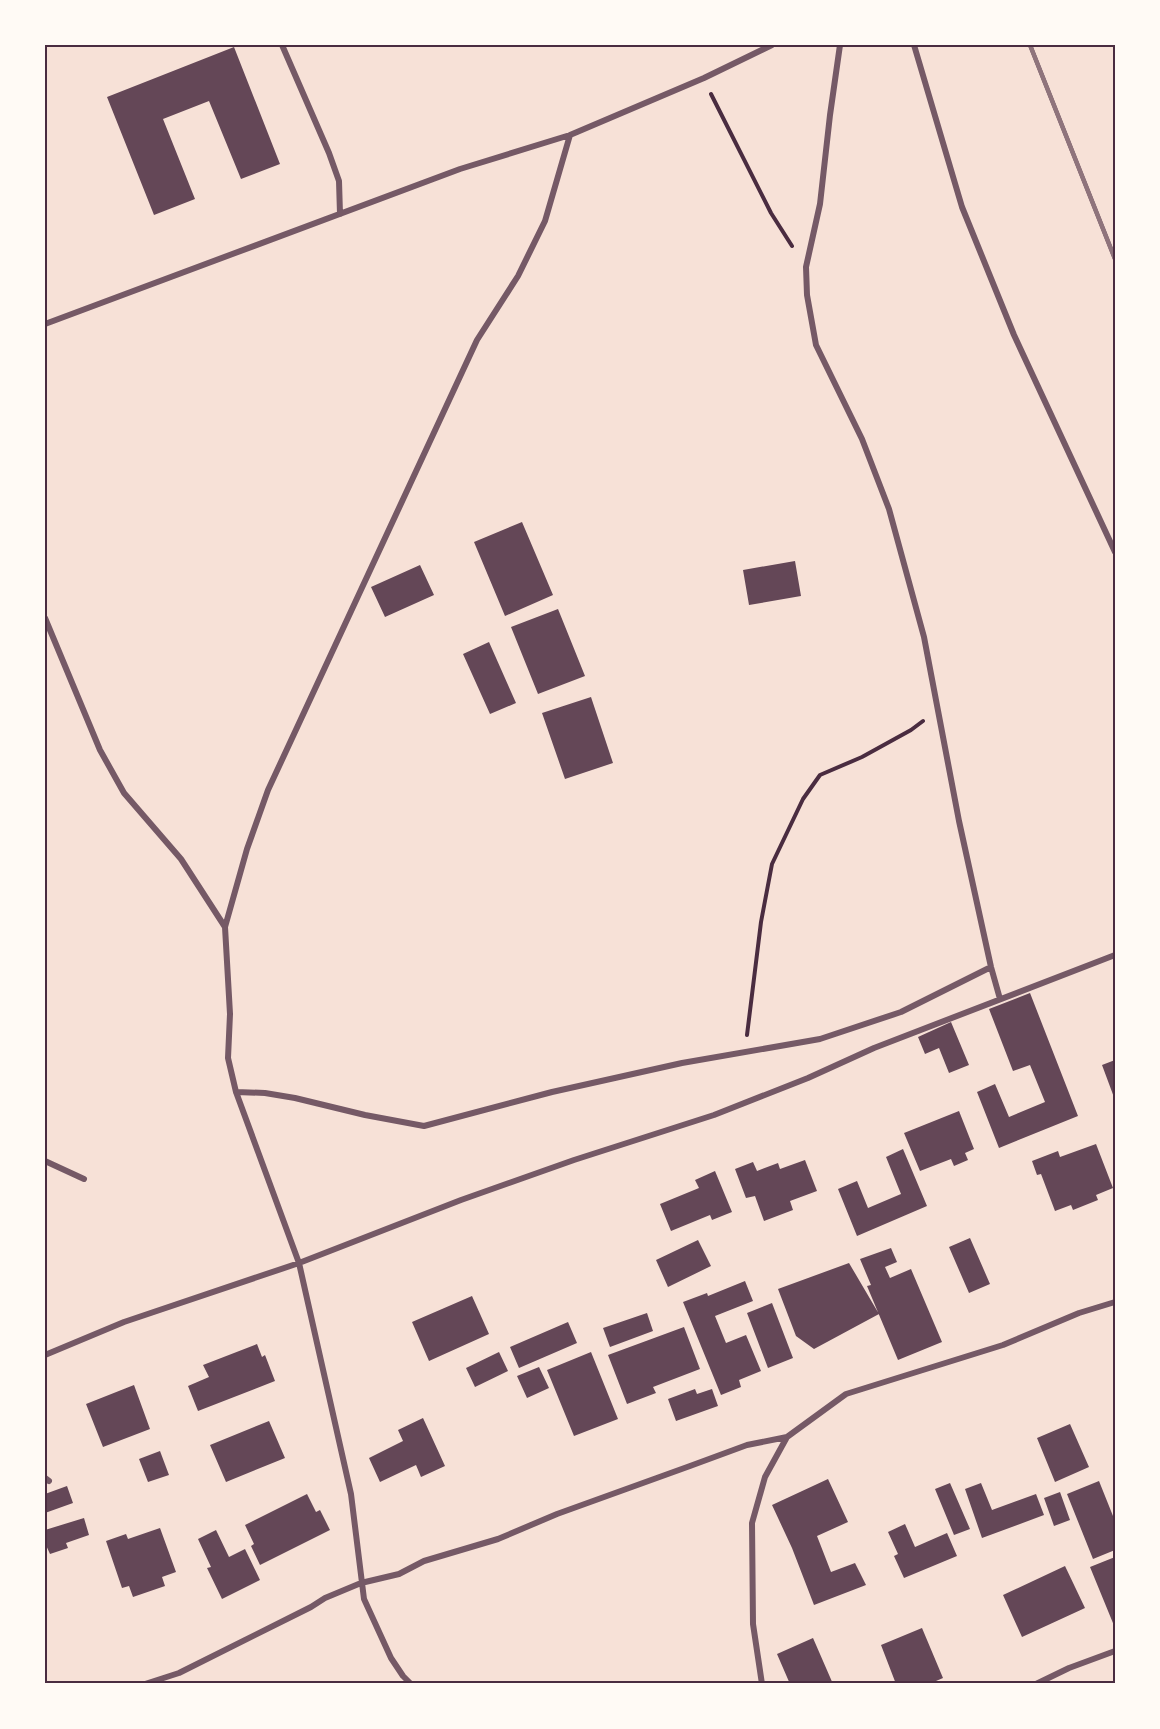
<svg xmlns="http://www.w3.org/2000/svg" width="1160" height="1729" font-family="'Open Sans',sans-serif">
<style>
.building{fill:#644757}
.lines{fill:none;stroke-linecap:round;stroke-linejoin:round}
.path{stroke:#4a2c40;stroke-width:4}
.minor{stroke:#755966;stroke-width:6}
.rail{stroke:#8f747c;stroke-width:4.5}
.neatline{fill:none;stroke:#4a2c40;stroke-width:2}
</style>
<rect width="100%" height="100%" fill="#f7e1d7"/>
<path class="building" d="M 234,47 L 280,164 L 241,179 L 209,101 L 163,119 L 195,199 L 154,215 L 107,97 Z
M 522,522 L 553,595 L 505,616 L 474,542 Z
M 795,561 L 801,596 L 749,605 L 743,570 Z
M 420,565 L 434,595 L 385,617 L 371,587 Z
M 558,609 L 585,676 L 538,694 L 511,627 Z
M 489,642 L 516,703 L 490,714 L 463,654 Z
M 591,697 L 613,763 L 565,779 L 542,713 Z
M 1030,993 L 1078,1116 L 999,1148 L 977,1092 L 995,1084 L 1009,1117 L 1045,1102 L 1030,1065 L 1013,1071 L 989,1009 Z
M 951,1022 L 969,1065 L 949,1073 L 939,1048 L 925,1054 L 918,1037 Z
M 1115,1060 L 1115,1100 L 1102,1065 Z
M 959,1111 L 974,1149 L 965,1153 L 968,1160 L 954,1166 L 951,1159 L 920,1171 L 904,1133 Z
M 1096,1144 L 1113,1188 L 1096,1195 L 1098,1200 L 1073,1210 L 1071,1205 L 1055,1211 L 1041,1174 L 1037,1175 L 1032,1161 L 1058,1151 L 1060,1157 Z
M 903,1149 L 927,1206 L 857,1236 L 838,1189 L 857,1181 L 868,1208 L 901,1194 L 886,1157 Z
M 805,1160 L 817,1191 L 790,1201 L 793,1210 L 764,1221 L 755,1196 L 746,1198 L 735,1169 L 753,1162 L 757,1171 L 778,1163 L 780,1169 Z
M 715,1171 L 732,1212 L 712,1220 L 710,1215 L 671,1231 L 660,1204 L 699,1188 L 695,1180 Z
M 970,1238 L 990,1284 L 969,1293 L 949,1247 Z
M 698,1240 L 711,1266 L 668,1287 L 656,1260 Z
M 891,1248 L 897,1262 L 885,1267 L 890,1278 L 911,1269 L 942,1342 L 898,1360 L 867,1286 L 871,1285 L 860,1259 Z
M 849,1263 L 879,1314 L 814,1349 L 796,1336 L 778,1289 Z
M 745,1281 L 753,1301 L 715,1316 L 726,1343 L 746,1335 L 761,1371 L 739,1380 L 741,1387 L 721,1395 L 683,1302 L 707,1293 L 708,1296 Z
M 472,1296 L 489,1334 L 429,1361 L 412,1322 Z
M 772,1303 L 793,1358 L 768,1368 L 747,1313 Z
M 647,1313 L 653,1331 L 610,1347 L 603,1328 Z
M 568,1322 L 577,1343 L 519,1368 L 510,1347 Z
M 684,1327 L 700,1369 L 653,1387 L 656,1393 L 627,1404 L 608,1355 Z
M 257,1344 L 262,1357 L 265,1355 L 275,1381 L 198,1411 L 188,1386 L 209,1377 L 203,1365 Z
M 499,1352 L 508,1371 L 475,1387 L 466,1368 Z
M 591,1352 L 618,1419 L 574,1436 L 547,1370 Z
M 539,1367 L 549,1388 L 527,1398 L 517,1376 Z
M 134,1385 L 150,1429 L 103,1447 L 86,1404 Z
M 695,1389 L 697,1394 L 712,1389 L 718,1406 L 676,1421 L 668,1399 Z
M 423,1418 L 445,1466 L 421,1477 L 416,1465 L 380,1482 L 369,1458 L 403,1441 L 398,1430 Z
M 269,1421 L 285,1458 L 226,1482 L 210,1445 Z
M 1070,1424 L 1089,1467 L 1055,1482 L 1037,1438 Z
M 160,1451 L 169,1475 L 148,1482 L 139,1459 Z
M 828,1479 L 848,1522 L 817,1536 L 831,1572 L 855,1563 L 866,1585 L 814,1605 L 792,1548 L 772,1505 Z
M 1099,1481 L 1115,1521 L 1115,1550 L 1093,1559 L 1067,1494 Z
M 950,1483 L 970,1529 L 954,1535 L 935,1489 Z
M 981,1483 L 992,1510 L 1036,1494 L 1044,1515 L 982,1538 L 965,1489 Z
M 67,1486 L 73,1503 L 45,1513 L 45,1494 Z
M 1060,1492 L 1070,1520 L 1054,1526 L 1044,1498 Z
M 307,1494 L 316,1512 L 320,1510 L 330,1530 L 260,1565 L 251,1546 L 254,1544 L 245,1525 Z
M 84,1518 L 89,1535 L 66,1543 L 68,1548 L 50,1554 L 45,1543 L 45,1530 Z
M 905,1524 L 915,1547 L 947,1533 L 957,1556 L 904,1578 L 894,1556 L 898,1554 L 888,1532 Z
M 160,1528 L 176,1572 L 162,1577 L 165,1586 L 133,1597 L 129,1586 L 122,1588 L 106,1541 L 126,1534 L 128,1539 Z
M 216,1530 L 229,1557 L 245,1549 L 260,1580 L 222,1599 L 207,1568 L 211,1567 L 198,1539 Z
M 1115,1557 L 1115,1628 L 1090,1567 Z
M 1065,1566 L 1085,1608 L 1022,1637 L 1003,1595 Z
M 922,1628 L 943,1678 L 929,1684 L 896,1684 L 881,1645 Z
M 813,1638 L 833,1684 L 790,1684 L 777,1654 Z"/>
<g class="lines">
<path class="path" d="M 1030,45 L 1115,259
M 711,94 L 771,213 L 792,246
M 747,1035 L 761,922 L 772,864 L 803,799 L 820,775 L 862,757 L 911,730 L 923,721"/>
<path class="minor" d="M 282,45 L 329,153 L 339,181 L 340,214
M 840,45 L 830,115 L 820,204 L 806,267 L 807,295 L 816,345 L 862,439 L 889,509 L 924,637 L 959,821 L 991,967 L 1000,999
M 914,45 L 962,207 L 1014,335 L 1115,552
M 45,324 L 460,169 L 570,135 L 704,78 L 772,45
M 45,618 L 100,750 L 124,793 L 181,859 L 225,927 L 230,1014 L 228,1058 L 236,1092 L 299,1263 L 351,1494 L 364,1599 L 391,1658 L 403,1676 L 411,1684
M 225,927 L 247,849 L 268,790 L 477,340 L 518,276 L 545,221 L 570,135
M 236,1092 L 265,1093 L 295,1098 L 365,1115 L 424,1126 L 552,1092 L 682,1063 L 820,1039 L 901,1012 L 991,967
M 45,1161 L 84,1179
M 45,1355 L 124,1322 L 299,1263 L 461,1200 L 574,1160 L 714,1115 L 808,1078 L 874,1048 L 1115,955
M 45,1478 L 49,1481
M 145,1684 L 179,1673 L 311,1607 L 325,1598 L 361,1583 L 399,1574 L 424,1561 L 498,1539 L 557,1514 L 690,1466 L 747,1445 L 787,1437 L 846,1394 L 1003,1345 L 1079,1313 L 1115,1302
M 762,1684 L 753,1624 L 752,1523 L 765,1477 L 787,1437
M 1036,1684 L 1069,1668 L 1115,1651"/>
<path class="rail" d="M 1030,45 L 1115,259"/>
</g>
<rect width="1160" height="1729" fill="none" stroke="#fffaf5" stroke-width="93"/>
<rect x="46" y="46" width="1068" height="1636" class="neatline"/>
</svg>
